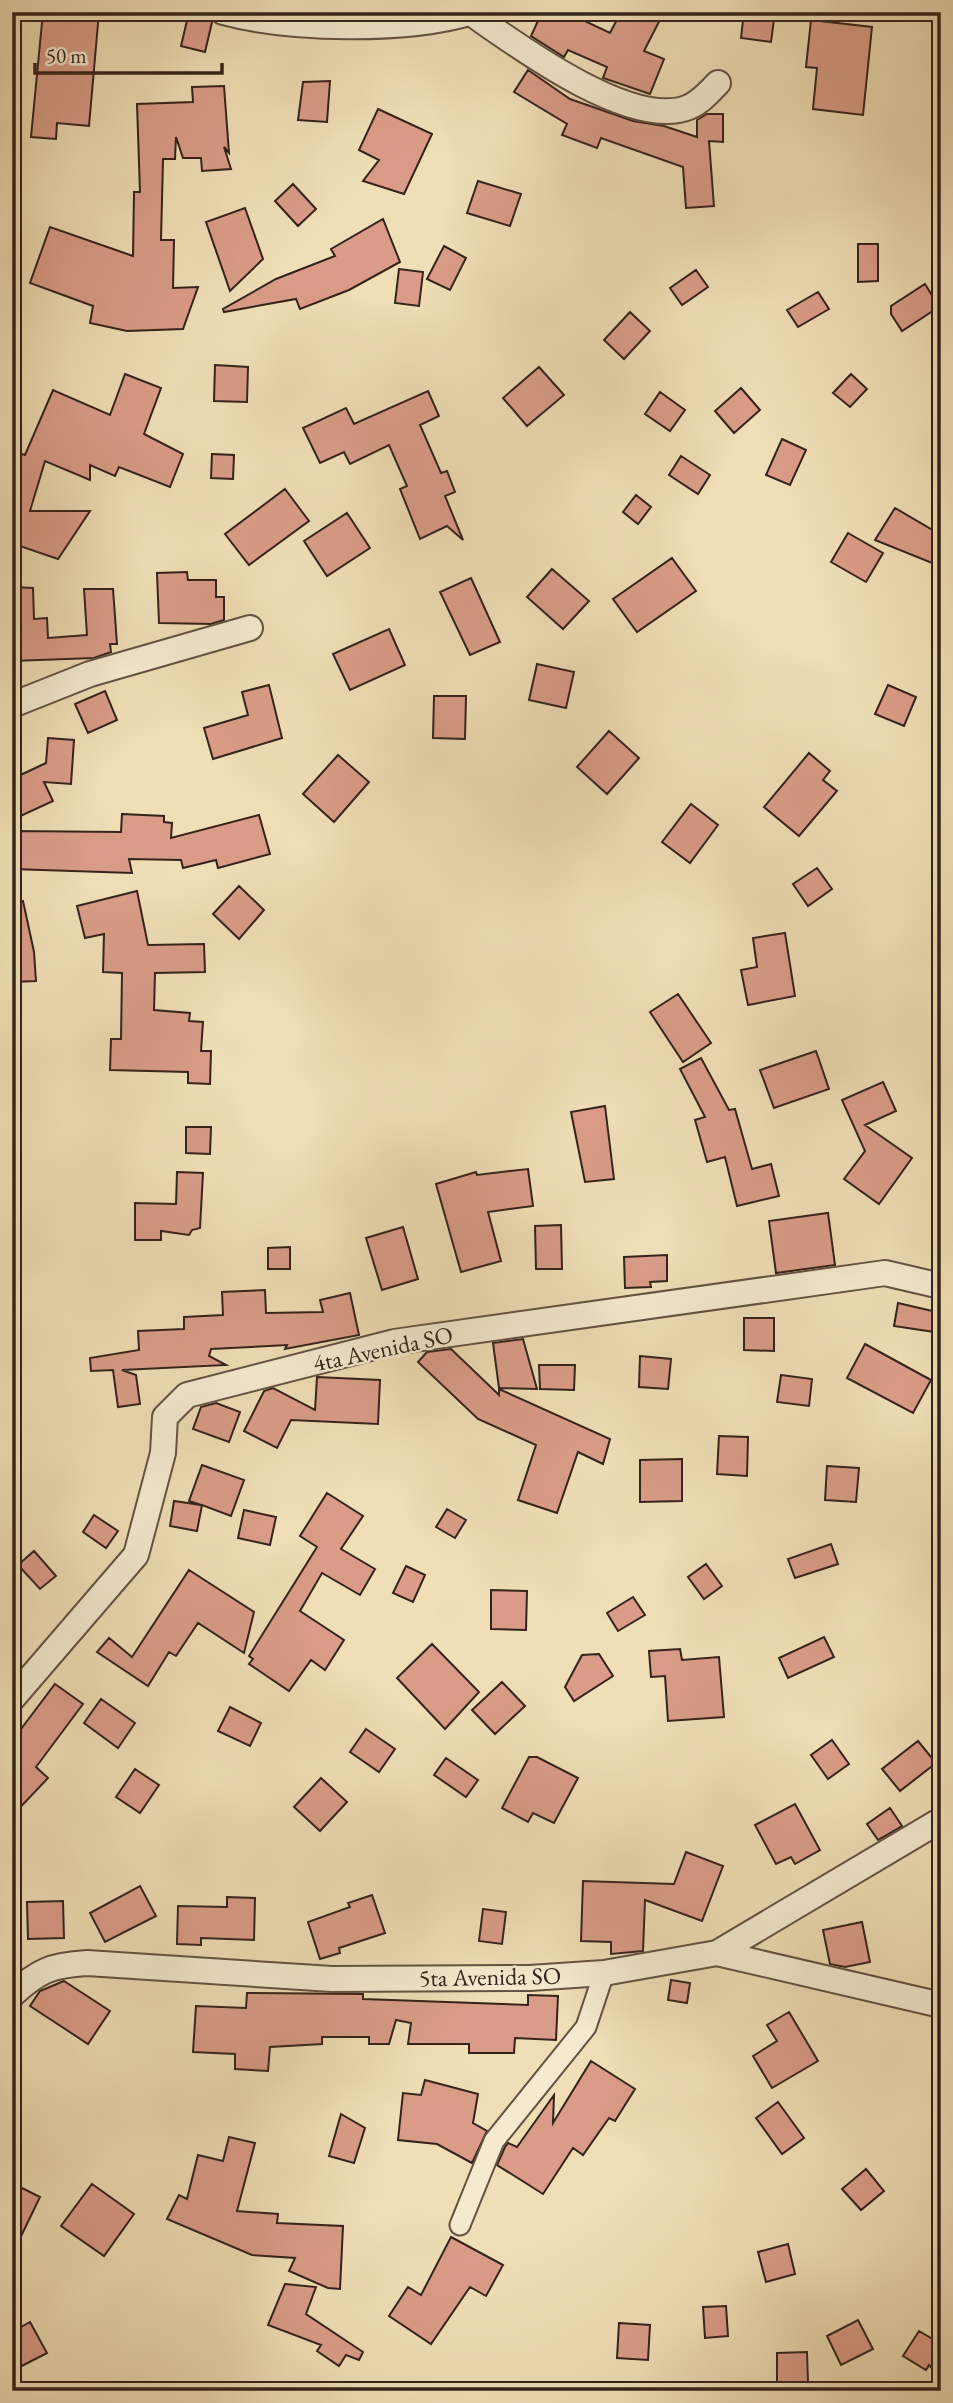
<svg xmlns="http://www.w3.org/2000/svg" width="953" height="2403" font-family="'EB Garamond',serif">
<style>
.building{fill:#da9c88;stroke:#34231b;stroke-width:2}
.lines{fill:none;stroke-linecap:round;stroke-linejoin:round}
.pedestrian-casing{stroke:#635242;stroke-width:23}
.minor-casing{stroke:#635242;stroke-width:28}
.pedestrian{stroke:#f5ead0;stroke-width:19}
.minor{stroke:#f5ead0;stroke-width:24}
.labels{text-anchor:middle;stroke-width:5;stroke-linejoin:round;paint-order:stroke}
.street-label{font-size:24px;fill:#34231b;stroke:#f5ead0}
</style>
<rect width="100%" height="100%" fill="#efdeb6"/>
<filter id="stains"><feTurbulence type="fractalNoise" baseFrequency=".00286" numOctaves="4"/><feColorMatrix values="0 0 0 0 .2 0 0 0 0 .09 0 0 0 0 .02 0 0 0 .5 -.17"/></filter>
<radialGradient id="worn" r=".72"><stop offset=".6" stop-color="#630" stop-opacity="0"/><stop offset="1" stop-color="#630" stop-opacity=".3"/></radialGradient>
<path class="building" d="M 43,12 L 99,12 L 89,126 L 57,123 L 56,139 L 31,137 Z
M 189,12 L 209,16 L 212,22 L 205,52 L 181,46 Z
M 542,12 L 566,12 L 610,33 L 621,12 L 664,12 L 644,51 L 664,59 L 650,94 L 603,78 L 607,67 L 568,50 L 564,57 L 531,36 Z
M 744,12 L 775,12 L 771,42 L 741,38 Z
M 811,20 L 872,27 L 863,115 L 813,109 L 817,68 L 806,67 Z
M 528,70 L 570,99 L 633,121 L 664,126 L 697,137 L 697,120 L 707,114 L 723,114 L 723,142 L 709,141 L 714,206 L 686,208 L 683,167 L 601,138 L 597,148 L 562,135 L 567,124 L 514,92 Z
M 330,81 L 327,122 L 298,120 L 303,82 Z
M 224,86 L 229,153 L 224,147 L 231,169 L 202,171 L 201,158 L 183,158 L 176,137 L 175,159 L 163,159 L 161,240 L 174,240 L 173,288 L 198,287 L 183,329 L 127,331 L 90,323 L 93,306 L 30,283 L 50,227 L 133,256 L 134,192 L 140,192 L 137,104 L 193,102 L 192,87 Z
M 378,109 L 432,134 L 404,194 L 363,181 L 379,160 L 359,150 Z
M 478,181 L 521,194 L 510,226 L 467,213 Z
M 293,184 L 316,209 L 298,226 L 275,201 Z
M 245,208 L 263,259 L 230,291 L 206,222 Z
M 383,219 L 400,262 L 349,290 L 300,309 L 296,299 L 224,312 L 223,309 L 276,279 L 335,256 L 331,249 Z
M 858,244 L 878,244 L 878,281 L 858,282 Z
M 444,246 L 466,258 L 450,290 L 427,279 Z
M 399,269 L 423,272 L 419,306 L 395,303 Z
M 696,270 L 708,287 L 682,305 L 670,288 Z
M 925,284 L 939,307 L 902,331 L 891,314 L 891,306 Z
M 818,292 L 829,309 L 798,327 L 787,310 Z
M 630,312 L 650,331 L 624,359 L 604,340 Z
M 215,365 L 248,367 L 247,402 L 214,401 Z
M 539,367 L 564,395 L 527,426 L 503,398 Z
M 125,374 L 161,388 L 144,434 L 183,454 L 170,487 L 119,467 L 115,476 L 90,465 L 90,480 L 45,461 L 30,511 L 90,511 L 58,559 L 20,546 L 18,555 L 12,554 L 12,451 L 25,455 L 53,390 L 110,415 Z
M 851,374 L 867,389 L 850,407 L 833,393 Z
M 741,388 L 760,410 L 734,433 L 715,411 Z
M 428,391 L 439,416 L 420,425 L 441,473 L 447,471 L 455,492 L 445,496 L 463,540 L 447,526 L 420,539 L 400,489 L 407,486 L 389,445 L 350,464 L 344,452 L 320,463 L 303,428 L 346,408 L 354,424 Z
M 660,392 L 685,410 L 670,431 L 645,414 Z
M 782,439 L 806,450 L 790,485 L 766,475 Z
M 212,454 L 234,455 L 233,479 L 211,478 Z
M 681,456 L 710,475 L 698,494 L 669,475 Z
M 285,489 L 309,521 L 249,565 L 225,534 Z
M 636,495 L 651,507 L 638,524 L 623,512 Z
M 895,508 L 941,535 L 932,563 L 875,540 Z
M 347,513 L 370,548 L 327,576 L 304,541 Z
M 848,533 L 883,553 L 866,582 L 831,562 Z
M 672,558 L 696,591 L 637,632 L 613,599 Z
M 552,569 L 589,601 L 563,629 L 527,597 Z
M 187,572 L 188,580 L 216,580 L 216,597 L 224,597 L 224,620 L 211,624 L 159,623 L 157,573 Z
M 471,578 L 500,642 L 470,655 L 440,592 Z
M 12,587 L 33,588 L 34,619 L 47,618 L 48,638 L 87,635 L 84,589 L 113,589 L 117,644 L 110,644 L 111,652 L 94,658 L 12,661 Z
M 389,629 L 405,665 L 350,690 L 333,654 Z
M 537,664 L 574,672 L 566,708 L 529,700 Z
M 269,685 L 282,738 L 213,759 L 204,728 L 248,715 L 242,692 Z
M 888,685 L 916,697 L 904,726 L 875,714 Z
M 105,691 L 117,720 L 88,733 L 75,704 Z
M 434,696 L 466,696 L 465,739 L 433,738 Z
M 609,731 L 639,758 L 607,794 L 577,767 Z
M 48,738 L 74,740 L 71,784 L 44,782 L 53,801 L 12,820 L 12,779 L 46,763 Z
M 809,753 L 830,771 L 823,780 L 837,791 L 799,836 L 764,807 Z
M 338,755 L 369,782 L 334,822 L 303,794 Z
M 691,804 L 718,825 L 690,863 L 662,842 Z
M 122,814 L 164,816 L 164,822 L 172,823 L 171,838 L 259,815 L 270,854 L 218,868 L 216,860 L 183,868 L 181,860 L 129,859 L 132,873 L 12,869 L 12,831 L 121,832 Z
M 817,868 L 832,889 L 808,906 L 793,884 Z
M 239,886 L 264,910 L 239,939 L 213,914 Z
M 137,891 L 148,945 L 204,944 L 205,972 L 155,973 L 154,1010 L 190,1013 L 189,1021 L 203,1022 L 201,1051 L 211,1051 L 210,1084 L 188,1083 L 188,1072 L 110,1070 L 111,1039 L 121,1039 L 122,973 L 103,972 L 104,934 L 85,938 L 77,906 Z
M 23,901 L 34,952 L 36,981 L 12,982 L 12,902 Z
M 785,933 L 795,996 L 748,1005 L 741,970 L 757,967 L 753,938 Z
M 678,994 L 711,1043 L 683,1062 L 650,1012 Z
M 816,1051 L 829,1089 L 774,1108 L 760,1070 Z
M 701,1058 L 729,1110 L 735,1109 L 752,1169 L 771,1164 L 779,1196 L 737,1206 L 725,1157 L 707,1162 L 695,1120 L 705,1117 L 680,1069 Z
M 883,1082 L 896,1111 L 865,1125 L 912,1158 L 879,1204 L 844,1179 L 865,1151 L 842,1100 Z
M 605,1106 L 614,1179 L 585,1182 L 571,1112 Z
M 186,1127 L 211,1127 L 210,1154 L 186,1153 Z
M 528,1169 L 533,1206 L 488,1212 L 501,1261 L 461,1272 L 436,1184 L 476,1172 L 477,1175 Z
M 177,1172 L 203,1173 L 200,1228 L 192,1230 L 189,1235 L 161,1231 L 161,1240 L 135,1240 L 135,1203 L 176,1204 Z
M 828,1213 L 835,1265 L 776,1273 L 769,1221 Z
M 561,1225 L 562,1269 L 536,1269 L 535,1226 Z
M 403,1227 L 418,1279 L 382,1290 L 366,1238 Z
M 290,1247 L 290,1269 L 268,1269 L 268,1248 Z
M 667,1255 L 667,1281 L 650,1282 L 651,1287 L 625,1288 L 624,1257 Z
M 265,1290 L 266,1313 L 323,1312 L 320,1300 L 350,1293 L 359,1335 L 285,1349 L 287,1345 L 211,1349 L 209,1356 L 226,1365 L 122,1370 L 136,1375 L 140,1404 L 118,1407 L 113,1370 L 91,1371 L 90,1358 L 139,1350 L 138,1331 L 184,1329 L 184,1317 L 223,1315 L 222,1292 Z
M 898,1303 L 941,1313 L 941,1333 L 894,1326 Z
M 744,1318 L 774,1318 L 774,1351 L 744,1350 Z
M 523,1339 L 537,1389 L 499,1388 L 493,1343 Z
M 865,1344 L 931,1380 L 913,1413 L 847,1378 Z
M 451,1349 L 499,1395 L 499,1389 L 610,1439 L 603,1464 L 578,1452 L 557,1513 L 518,1500 L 536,1445 L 478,1419 L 418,1362 L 427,1352 Z
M 640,1356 L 671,1359 L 668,1389 L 639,1387 Z
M 539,1365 L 575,1365 L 574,1390 L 540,1389 Z
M 781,1375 L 812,1379 L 809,1406 L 777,1402 Z
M 317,1377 L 380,1380 L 378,1424 L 291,1420 L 277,1448 L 244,1431 L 264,1391 L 273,1388 L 315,1410 Z
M 216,1403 L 240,1412 L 229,1442 L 193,1429 L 201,1407 Z
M 719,1436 L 748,1437 L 747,1476 L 717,1474 Z
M 682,1459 L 682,1501 L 640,1502 L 640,1460 Z
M 202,1465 L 244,1480 L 231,1516 L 202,1505 L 197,1531 L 170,1526 L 174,1501 L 201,1505 L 189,1501 Z
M 827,1466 L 859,1468 L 856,1502 L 825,1500 Z
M 327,1493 L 363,1516 L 341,1549 L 375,1569 L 360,1595 L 322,1573 L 300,1611 L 344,1640 L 325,1670 L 311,1660 L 289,1691 L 249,1664 L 253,1659 L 249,1656 L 317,1547 L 300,1536 Z
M 447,1509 L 466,1520 L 455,1538 L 436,1527 Z
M 244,1510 L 276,1517 L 270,1545 L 238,1538 Z
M 94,1515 L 118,1531 L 106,1548 L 83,1532 Z
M 831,1544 L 838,1564 L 795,1578 L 788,1559 Z
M 34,1551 L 56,1576 L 40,1589 L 18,1565 Z
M 706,1564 L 722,1586 L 704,1599 L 688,1577 Z
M 406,1566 L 425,1575 L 413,1602 L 393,1593 Z
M 189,1570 L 254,1612 L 244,1653 L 198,1623 L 176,1656 L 169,1652 L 148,1686 L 97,1652 L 109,1638 L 132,1657 Z
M 491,1590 L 527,1591 L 526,1630 L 491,1629 Z
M 633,1597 L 645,1615 L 618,1631 L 607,1613 Z
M 824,1637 L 834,1657 L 788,1678 L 779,1658 Z
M 432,1644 L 479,1692 L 445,1729 L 397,1678 Z
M 680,1649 L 682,1660 L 719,1657 L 724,1717 L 668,1721 L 665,1676 L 651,1677 L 649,1651 Z
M 599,1654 L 613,1676 L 574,1701 L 565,1687 L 582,1655 Z
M 502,1682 L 525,1706 L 495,1734 L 472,1710 Z
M 55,1684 L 83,1704 L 36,1767 L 48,1778 L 12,1816 L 12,1741 Z
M 101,1699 L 135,1723 L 118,1748 L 84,1723 Z
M 230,1707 L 261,1723 L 250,1746 L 218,1731 Z
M 366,1729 L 395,1749 L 379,1772 L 350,1752 Z
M 832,1740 L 849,1764 L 828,1779 L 811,1755 Z
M 918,1741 L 936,1763 L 900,1791 L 882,1769 Z
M 529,1757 L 537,1757 L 578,1778 L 554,1823 L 533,1813 L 528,1822 L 502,1808 Z
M 446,1758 L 478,1780 L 466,1797 L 434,1775 Z
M 135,1769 L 159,1785 L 140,1813 L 116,1797 Z
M 321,1778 L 347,1802 L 320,1831 L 294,1807 Z
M 795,1804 L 820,1850 L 795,1864 L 791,1857 L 776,1864 L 755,1825 Z
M 890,1808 L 902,1826 L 878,1840 L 867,1824 Z
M 686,1852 L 723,1866 L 702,1921 L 645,1900 L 643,1951 L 611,1954 L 611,1942 L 581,1941 L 583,1881 L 674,1884 Z
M 140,1886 L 156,1916 L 105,1942 L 90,1913 Z
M 372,1895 L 385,1933 L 339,1948 L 340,1953 L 320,1959 L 308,1922 L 350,1907 L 348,1903 Z
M 227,1897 L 255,1898 L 254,1940 L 201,1938 L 201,1945 L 177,1944 L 178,1906 L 227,1907 Z
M 63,1901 L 64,1938 L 28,1939 L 27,1902 Z
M 483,1909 L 506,1912 L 502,1944 L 479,1941 Z
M 862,1922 L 870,1962 L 845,1967 L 830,1964 L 823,1930 Z
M 671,1980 L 690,1983 L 687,2003 L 668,2000 Z
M 64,1981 L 110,2011 L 88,2044 L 30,2006 L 40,1991 Z
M 247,1993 L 363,1994 L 363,1999 L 528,2005 L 528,1995 L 558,1996 L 556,2040 L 515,2038 L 514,2053 L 469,2053 L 469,2044 L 408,2044 L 411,2023 L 396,2020 L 389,2044 L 369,2044 L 369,2037 L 322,2037 L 322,2044 L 270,2047 L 268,2071 L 235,2069 L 235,2054 L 193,2052 L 196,2006 L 246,2008 Z
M 789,2012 L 818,2061 L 772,2088 L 753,2056 L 777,2041 L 767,2025 Z
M 591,2061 L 635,2089 L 615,2121 L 609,2118 L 583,2155 L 573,2148 L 543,2194 L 497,2165 L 505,2147 L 508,2143 L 517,2147 L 554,2095 L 553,2123 Z
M 425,2080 L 478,2094 L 473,2123 L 487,2131 L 472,2163 L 437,2144 L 398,2140 L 403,2093 L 421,2095 Z
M 778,2102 L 804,2138 L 782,2154 L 756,2118 Z
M 341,2114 L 365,2128 L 354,2163 L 329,2156 Z
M 229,2137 L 255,2143 L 237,2211 L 278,2214 L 277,2223 L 343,2226 L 340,2289 L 328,2288 L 289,2271 L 295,2258 L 252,2255 L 167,2219 L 179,2195 L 187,2199 L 198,2155 L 223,2161 Z
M 866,2169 L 884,2191 L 861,2210 L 842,2189 Z
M 12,2183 L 40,2197 L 12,2255 Z
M 92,2184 L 134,2214 L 104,2256 L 61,2226 Z
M 451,2237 L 503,2265 L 486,2296 L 470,2287 L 431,2344 L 389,2316 L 408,2287 L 421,2295 Z
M 788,2244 L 795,2274 L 766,2282 L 758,2252 Z
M 285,2284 L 316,2287 L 306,2314 L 363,2352 L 359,2360 L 346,2355 L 339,2366 L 317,2351 L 321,2345 L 268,2325 Z
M 726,2306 L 728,2336 L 705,2338 L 703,2307 Z
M 858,2320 L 873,2349 L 841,2365 L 827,2336 Z
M 30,2322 L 47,2353 L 12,2371 L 12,2332 Z
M 619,2323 L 650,2325 L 648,2360 L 617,2358 Z
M 919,2331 L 941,2344 L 941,2378 L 929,2365 L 926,2370 L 903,2356 Z
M 807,2352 L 808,2382 L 777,2382 L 777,2353 Z"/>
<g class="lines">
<defs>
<path id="pedestrian" d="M 460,2225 L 494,2141 L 586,2027 L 604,1973"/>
<path id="minor" d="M 223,12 C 290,30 407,32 472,12
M 471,13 C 516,45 633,131 689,107 C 701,102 709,92 718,83
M 12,705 L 90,674 L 250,628
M 12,1699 L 136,1555 L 163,1453 L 165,1417 L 187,1395 L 394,1342 L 885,1273 L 941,1286
M 717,1953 L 941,2005
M 12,1995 C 38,1971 51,1965 87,1963 L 332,1979 L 530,1978 L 604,1973 L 717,1953 L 941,1820"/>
</defs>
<use href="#pedestrian" class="pedestrian-casing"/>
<use href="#minor" class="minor-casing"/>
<use href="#pedestrian" class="pedestrian"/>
<use href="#minor" class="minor"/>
</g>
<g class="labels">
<g class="street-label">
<text transform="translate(383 1349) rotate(-12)" y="8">4ta Avenida SO</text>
<text transform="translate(490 1977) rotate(-1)" y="8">5ta Avenida SO</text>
</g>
</g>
<rect width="953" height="2403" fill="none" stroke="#efdeb6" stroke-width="42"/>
<rect x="14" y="14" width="925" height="2375" fill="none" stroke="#34231b" stroke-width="3.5"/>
<rect x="21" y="21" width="911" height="2361" fill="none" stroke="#34231b" stroke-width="2"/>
<path d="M35 63v10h187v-10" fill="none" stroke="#34231b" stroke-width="3.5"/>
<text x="46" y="63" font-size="21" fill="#34231b" stroke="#f5ead0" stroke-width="5" paint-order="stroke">50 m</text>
<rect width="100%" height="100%" filter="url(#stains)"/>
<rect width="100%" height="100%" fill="url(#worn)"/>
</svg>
